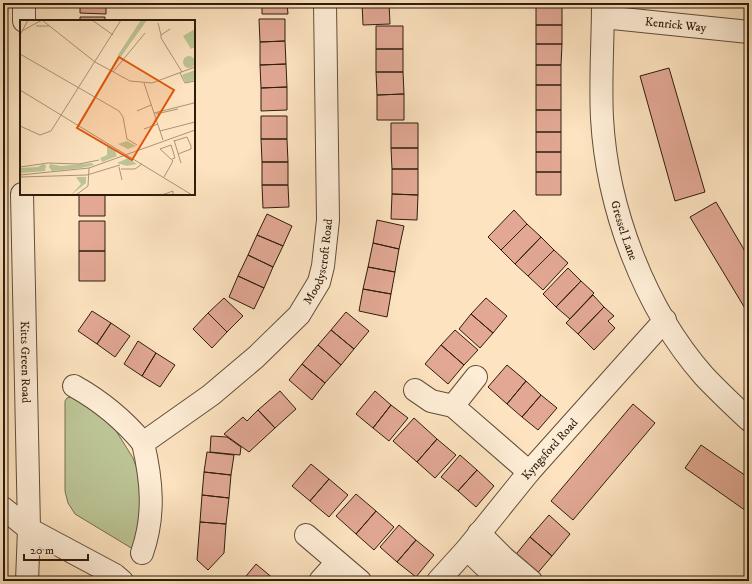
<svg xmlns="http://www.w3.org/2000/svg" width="752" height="584" font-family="'IM FELL DW Pica',serif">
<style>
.green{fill:#bcc495;stroke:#757050}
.building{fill:#e2a894;stroke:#2e1d0c}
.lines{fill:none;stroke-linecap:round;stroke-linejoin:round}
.minor-casing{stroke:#624e39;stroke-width:24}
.minor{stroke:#feedd6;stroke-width:22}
.labels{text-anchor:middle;stroke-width:3;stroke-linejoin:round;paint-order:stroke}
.street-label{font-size:12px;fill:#2e1d0c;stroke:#feedd6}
.inset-road{fill:none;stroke:#aa9478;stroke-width:1}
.view{fill:#df560c;fill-opacity:0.15;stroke:#df560c;stroke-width:2}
.inset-edge{fill:none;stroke:#2e1d0c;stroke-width:2}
</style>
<rect width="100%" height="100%" fill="#fde3c0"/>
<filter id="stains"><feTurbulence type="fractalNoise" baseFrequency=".005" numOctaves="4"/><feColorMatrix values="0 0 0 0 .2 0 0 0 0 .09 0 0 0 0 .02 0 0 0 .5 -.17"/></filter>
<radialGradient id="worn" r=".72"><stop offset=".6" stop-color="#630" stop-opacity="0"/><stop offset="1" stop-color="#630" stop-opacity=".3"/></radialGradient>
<path class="green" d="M 71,397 L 81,400 L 113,426 L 133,458 L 139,474 L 143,506 L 133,549 L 75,514 L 68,503 L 65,491 L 65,401 L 67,398 Z"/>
<path class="building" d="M 80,3 L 106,3 L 106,14 L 80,13 Z
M 262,3 L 287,3 L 288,14 L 262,14 Z
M 362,3 L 389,3 L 390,24 L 363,25 Z
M 536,3 L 562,4 L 562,25 L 536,25 Z
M 80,17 L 105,17 L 105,21 L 80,21 Z
M 259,19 L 285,19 L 285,41 L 260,42 Z
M 536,25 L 562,25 L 562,44 L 536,44 Z
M 376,26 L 403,26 L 403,49 L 376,49 Z
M 285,41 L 286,64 L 260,65 L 260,42 Z
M 536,44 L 562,44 L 561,65 L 536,65 Z
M 376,49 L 403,49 L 403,72 L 376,72 Z
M 286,64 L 287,87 L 261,88 L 260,65 Z
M 536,65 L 561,65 L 561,85 L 536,85 Z
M 669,68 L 705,192 L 675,201 L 640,76 Z
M 376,72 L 403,72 L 404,94 L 377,95 Z
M 536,85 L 561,85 L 561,110 L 536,110 Z
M 287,87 L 287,110 L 261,111 L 261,88 Z
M 404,94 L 404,120 L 377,120 L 377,95 Z
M 536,110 L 561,110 L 561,132 L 536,132 Z
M 261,116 L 287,116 L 287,139 L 261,139 Z
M 391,123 L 418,123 L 418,148 L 391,148 Z
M 536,132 L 561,132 L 561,152 L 536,152 Z
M 261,139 L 287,139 L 288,162 L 262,162 Z
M 391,148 L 418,148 L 418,169 L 392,169 Z
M 536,152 L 561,152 L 561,172 L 536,172 Z
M 262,162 L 288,162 L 288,185 L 262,185 Z
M 392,169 L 418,169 L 418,195 L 392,194 Z
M 536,172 L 561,172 L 561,195 L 536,195 Z
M 262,185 L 288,185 L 289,207 L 263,208 Z
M 79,194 L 105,194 L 105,216 L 79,216 Z
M 392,194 L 418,195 L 417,220 L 391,219 Z
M 716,202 L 749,258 L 749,315 L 690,217 Z
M 514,210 L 527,224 L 501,250 L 488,237 Z
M 267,214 L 292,226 L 283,246 L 257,235 Z
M 377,220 L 404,226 L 399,249 L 373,243 Z
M 79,221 L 105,221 L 105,251 L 79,251 Z
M 527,224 L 541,237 L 515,264 L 501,250 Z
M 257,235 L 283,246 L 273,267 L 248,255 Z
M 541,237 L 554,250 L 528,276 L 515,264 Z
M 373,243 L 399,249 L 395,272 L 368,267 Z
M 554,250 L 568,263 L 543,290 L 528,276 Z
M 79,251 L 105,251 L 105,281 L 79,281 Z
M 248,255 L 273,267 L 264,288 L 238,276 Z
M 368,267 L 395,272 L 391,294 L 363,289 Z
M 568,268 L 581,281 L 556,307 L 543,294 Z
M 238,276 L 264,288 L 254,309 L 229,297 Z
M 581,281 L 594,293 L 570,319 L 556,307 Z
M 363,289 L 391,294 L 387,317 L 359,311 Z
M 593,295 L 604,307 L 578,334 L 566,323 Z
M 224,298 L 243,316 L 227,332 L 208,313 Z
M 486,298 L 507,316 L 493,333 L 471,314 Z
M 604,307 L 614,316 L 608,321 L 615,328 L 594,350 L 578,334 Z
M 92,311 L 111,323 L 97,344 L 78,331 Z
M 346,312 L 369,331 L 354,349 L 331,330 Z
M 208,313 L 227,332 L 212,348 L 193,329 Z
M 471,314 L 493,333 L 480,348 L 459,329 Z
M 111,323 L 130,336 L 115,357 L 97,344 Z
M 331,330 L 354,349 L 341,365 L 318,345 Z
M 455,330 L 478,350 L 464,365 L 441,345 Z
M 138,341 L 156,353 L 142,376 L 124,364 Z
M 318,345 L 341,365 L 325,383 L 302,364 Z
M 441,345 L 464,365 L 448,384 L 425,364 Z
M 156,353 L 175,365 L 160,387 L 142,376 Z
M 302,364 L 325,383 L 312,400 L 289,380 Z
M 507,365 L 526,381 L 507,404 L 488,387 Z
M 526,381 L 541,395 L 522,417 L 507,404 Z
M 280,391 L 296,409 L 275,428 L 258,410 Z
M 375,391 L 391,405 L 373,428 L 356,414 Z
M 541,395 L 557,408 L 538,430 L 522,417 Z
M 633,404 L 655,423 L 573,520 L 551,501 Z
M 391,405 L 408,418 L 389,441 L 373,428 Z
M 258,410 L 275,428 L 249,452 L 224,434 L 243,417 L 247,421 Z
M 414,418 L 437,439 L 417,462 L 393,441 Z
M 211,436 L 227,437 L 241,447 L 240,455 L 210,452 Z
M 437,439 L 456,455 L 435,478 L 417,462 Z
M 701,445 L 749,478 L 749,513 L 685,468 Z
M 207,452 L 234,455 L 231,475 L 204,472 Z
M 460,455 L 477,470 L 458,491 L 441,477 Z
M 311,464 L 329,479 L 310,501 L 292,486 Z
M 477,470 L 494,486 L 476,507 L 458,491 Z
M 204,472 L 231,475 L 229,498 L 202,495 Z
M 329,479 L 348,495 L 329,517 L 310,501 Z
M 356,494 L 376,511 L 356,534 L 336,516 Z
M 202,495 L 229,498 L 226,524 L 200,522 Z
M 376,511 L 394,527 L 374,550 L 356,534 Z
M 549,515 L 570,534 L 552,556 L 530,537 Z
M 200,522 L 226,524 L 224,553 L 208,570 L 197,560 Z
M 399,525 L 416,540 L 397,562 L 380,547 Z
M 530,537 L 552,556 L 535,576 L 513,558 Z
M 416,540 L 434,555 L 416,577 L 397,562 Z
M 256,564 L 275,580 L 274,581 L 242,581 Z"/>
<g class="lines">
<defs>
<g id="minor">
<path id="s1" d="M 603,3 C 603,41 600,80 602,118 C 607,208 644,308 704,376 C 718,391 734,406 749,420"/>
<path id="s2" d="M 603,17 L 749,32"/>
<path d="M 24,21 L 24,3"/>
<path id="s3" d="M 22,194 L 29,529 L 27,581"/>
<path d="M 74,386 C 101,401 123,419 143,443"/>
<path d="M 415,390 L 431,401 L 453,406 L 529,472"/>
<path d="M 453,406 L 476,377"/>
<path d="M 3,508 L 29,529 L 115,575 L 122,581"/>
<path d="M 479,533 L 504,558 L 531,581"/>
<path d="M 306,535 L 360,581"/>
<path d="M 467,549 L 500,581"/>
<path id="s4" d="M 142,553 C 155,516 152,481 143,443 L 211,395 L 256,357 L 299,315 L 319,282 L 323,266 L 328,220 L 325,3"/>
<path d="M 320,581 L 337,562"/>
<path id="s5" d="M 438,581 L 467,549 L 529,472 L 665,320"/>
</g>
</defs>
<use href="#minor" class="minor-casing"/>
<use href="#minor" class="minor"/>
</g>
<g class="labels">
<g class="street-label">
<text dy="4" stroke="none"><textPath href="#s2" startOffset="73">Kenrick Way</textPath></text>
<text dy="4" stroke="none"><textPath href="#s1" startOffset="230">Gressel Lane</textPath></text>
<text dy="4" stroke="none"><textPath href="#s4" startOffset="372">Moodyscroft Road</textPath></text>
<text dy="4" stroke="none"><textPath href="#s3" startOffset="168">Kitts Green Road</textPath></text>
<text dy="4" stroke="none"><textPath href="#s5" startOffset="173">Kyngsford Road</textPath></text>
</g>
</g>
<g transform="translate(20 20)">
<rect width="175" height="175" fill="#fde3c0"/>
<path d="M 121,0 L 127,0 L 100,38 L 98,35 ZM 175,9 L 175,27 L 171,29 L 163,16 ZM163 42a6 6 0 1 1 12 0a6 6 0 1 1-12 0ZM 175,50 L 175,60 L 166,63 L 162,55 ZM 107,121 L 116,126 L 108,129 L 98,124 ZM 87,126 L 95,131 L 97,136 L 82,142 L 80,138 L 87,135 ZM 108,138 L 117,144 L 107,146 L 97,143 ZM 72,143 L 74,145 L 61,148 L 32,151 L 29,147 L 30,144 L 41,146 ZM 23,144 L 26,145 L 25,151 L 0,153 L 0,148 L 18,147 ZM 56,157 L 66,157 L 66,163 L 51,175 L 61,164 Z" fill="#bcc495"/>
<path class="inset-road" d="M 22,0 L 75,42 L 110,61 L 132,63 L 175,47M 72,0 L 93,15M 138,3 L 141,15M 16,6 L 29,6M 150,9 L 141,15 L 141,18 L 162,52M 2,11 L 22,0M 0,15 L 8,0M 0,34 L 99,91 L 103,97 L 107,119 L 117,125M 93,52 L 125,13M 160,53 L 165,63 L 175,61M 124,63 L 143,120M 0,70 L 172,175M 117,91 L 131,85M 134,93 L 174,83 L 175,79M 136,94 L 158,89M 0,106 L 20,115 L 31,111 L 101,0M 124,109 L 138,104M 140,111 L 175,102M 154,120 L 161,143M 154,121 L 167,117 L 171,126 L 171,129 L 158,134M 0,147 L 28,143 L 59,144 L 79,140M 99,147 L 102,160M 101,149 L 115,149 L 122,144M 0,155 L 69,148 L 175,110M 0,157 L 67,155 L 100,145M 144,157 L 153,141 L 140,129 L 151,125 L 155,138 L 152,139M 56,175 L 68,166 L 69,148M 142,175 L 153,171 L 153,175"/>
<path class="view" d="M 99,37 L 154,70 L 112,140 L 57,108 Z"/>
<rect width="175" height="175" class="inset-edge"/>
</g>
<rect width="752" height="584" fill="none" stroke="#fde3c0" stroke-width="16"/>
<rect x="4" y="4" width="744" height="576" fill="none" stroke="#2e1d0c" stroke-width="2"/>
<rect x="8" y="8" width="736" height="568" fill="none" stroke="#2e1d0c"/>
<path d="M24 554v6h64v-6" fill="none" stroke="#2e1d0c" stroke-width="2"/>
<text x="30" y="554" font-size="12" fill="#2e1d0c" stroke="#feedd6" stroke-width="3" paint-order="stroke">20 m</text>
<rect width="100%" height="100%" filter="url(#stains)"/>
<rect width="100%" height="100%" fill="url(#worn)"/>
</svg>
